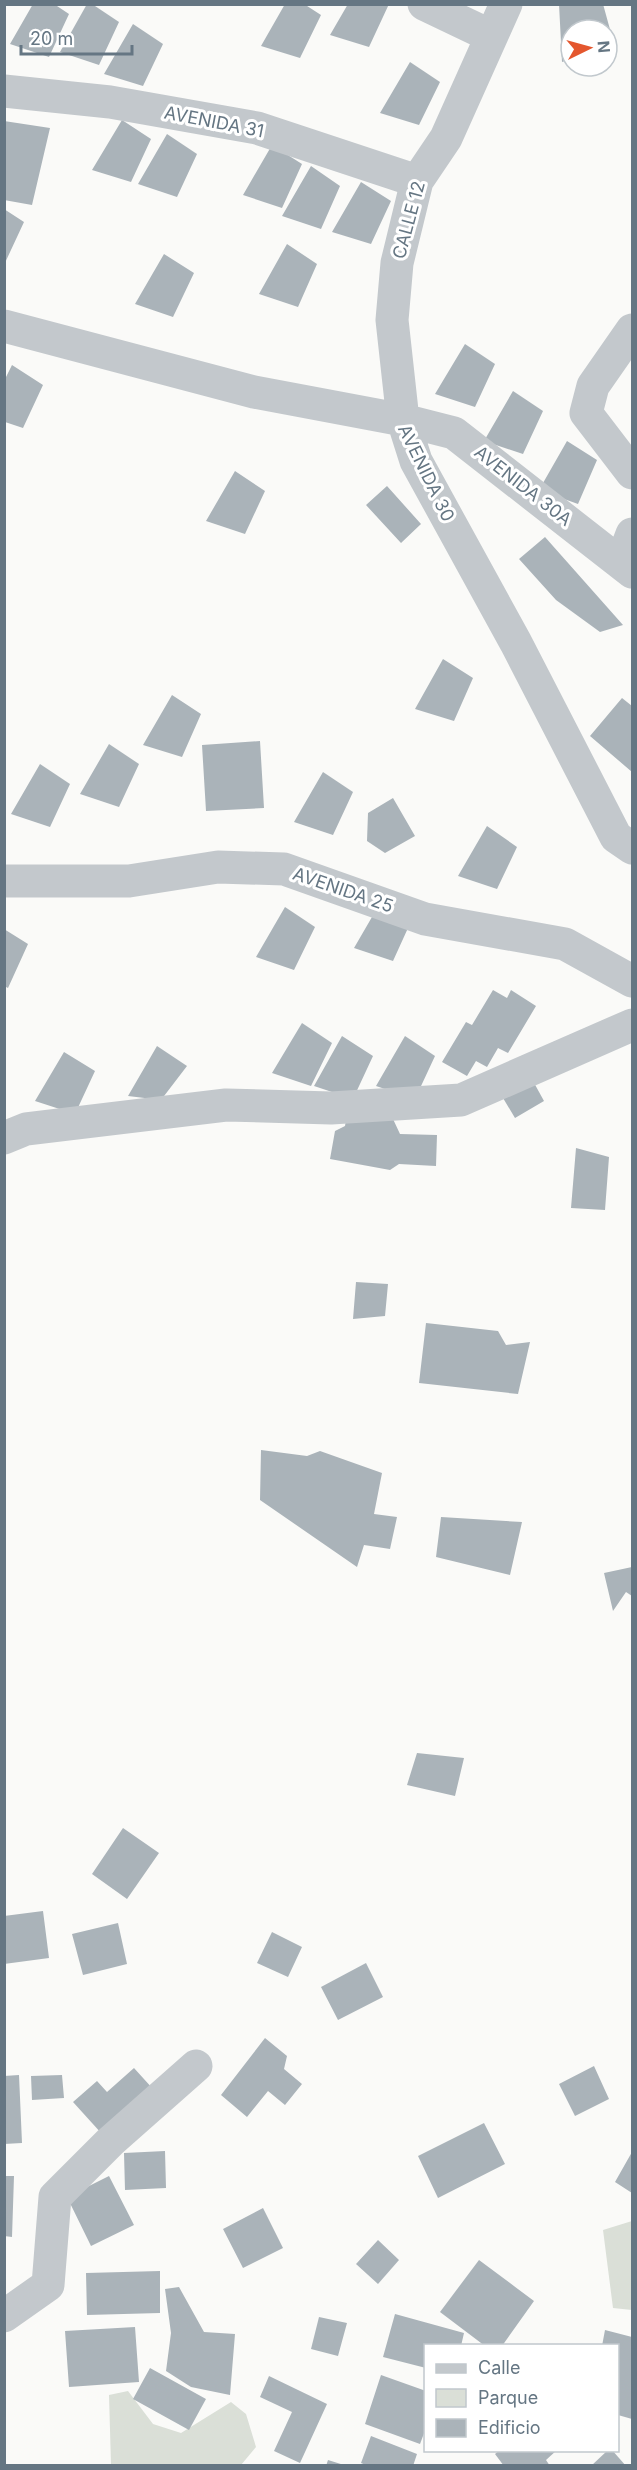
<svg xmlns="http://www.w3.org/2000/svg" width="637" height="2470" font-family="Inter,sans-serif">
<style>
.green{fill:#dadfd7}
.building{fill:#aab3b9}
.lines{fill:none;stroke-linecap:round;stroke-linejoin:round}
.minor{stroke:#c3c8cc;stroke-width:33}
.labels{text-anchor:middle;stroke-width:6;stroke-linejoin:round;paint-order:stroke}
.street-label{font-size:18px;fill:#657683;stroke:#fff}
</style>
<rect width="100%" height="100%" fill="#fafaf8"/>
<path class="green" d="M 632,2221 L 632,2310 L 613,2308 L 603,2230 Z
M 128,2391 L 153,2424 L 181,2433 L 231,2402 L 246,2414 L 256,2447 L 241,2465 L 111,2465 L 109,2395 Z"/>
<path class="building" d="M 33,4 L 54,4 L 69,14 L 49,57 L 10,44 Z
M 87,4 L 92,4 L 119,22 L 99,65 L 60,52 Z
M 285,4 L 304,4 L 321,15 L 300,58 L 261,46 Z
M 348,4 L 389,4 L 369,47 L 330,35 Z
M 559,4 L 603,4 L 614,44 L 607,46 L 607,30 L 571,30 L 571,59 L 562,62 Z
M 133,24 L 163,44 L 143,86 L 104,74 Z
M 410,62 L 440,82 L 419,125 L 380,113 Z
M 122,120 L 151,139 L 131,182 L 92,170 Z
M 4,121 L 50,128 L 32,205 L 4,200 Z
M 167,134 L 197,154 L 177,197 L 138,184 Z
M 272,145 L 302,164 L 282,208 L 243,195 Z
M 311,166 L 340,186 L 321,229 L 282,216 Z
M 361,182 L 391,201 L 371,244 L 332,232 Z
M 4,209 L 24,222 L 4,265 Z
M 287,244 L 317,264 L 298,307 L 259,294 Z
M 164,254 L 194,273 L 173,317 L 135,304 Z
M 465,344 L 495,364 L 475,407 L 435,394 Z
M 12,365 L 43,385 L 23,428 L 5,422 L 5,379 Z
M 513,391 L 543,411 L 523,454 L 484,441 Z
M 567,441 L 597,460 L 578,504 L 539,490 Z
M 235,471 L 265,491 L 245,534 L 206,521 Z
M 387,486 L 421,524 L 401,543 L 366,505 Z
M 545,537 L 623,625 L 600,632 L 556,600 L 519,559 Z
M 443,659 L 473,678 L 454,721 L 415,709 Z
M 172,695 L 201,714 L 182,757 L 143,745 Z
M 622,698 L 632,706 L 632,772 L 590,736 Z
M 260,741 L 264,808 L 206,811 L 202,745 Z
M 109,744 L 139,764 L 119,807 L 80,794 Z
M 40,764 L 70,784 L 50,827 L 11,814 Z
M 323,772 L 353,792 L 333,835 L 294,822 Z
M 393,798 L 415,836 L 385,853 L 367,841 L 368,813 Z
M 487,826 L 517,847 L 497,889 L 458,876 Z
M 383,898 L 413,917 L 393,961 L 354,948 Z
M 285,907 L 315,927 L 294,970 L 256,957 Z
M 4,929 L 28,944 L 8,988 L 4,986 Z
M 493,990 L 507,998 L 511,990 L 536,1006 L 508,1053 L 498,1048 L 487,1067 L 476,1061 L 467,1076 L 442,1062 L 466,1022 L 472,1025 Z
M 302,1023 L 332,1043 L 311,1086 L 272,1073 Z
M 342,1036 L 373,1056 L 353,1099 L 314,1086 Z
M 405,1036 L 435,1056 L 415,1099 L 376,1086 Z
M 157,1046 L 187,1066 L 161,1100 L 128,1096 Z
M 64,1052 L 95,1071 L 75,1114 L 35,1101 Z
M 533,1081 L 544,1101 L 515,1118 L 503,1098 Z
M 347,1114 L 393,1119 L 400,1134 L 437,1135 L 436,1166 L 399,1164 L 390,1170 L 330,1159 L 335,1131 L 345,1126 Z
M 576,1148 L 609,1157 L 605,1210 L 571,1208 Z
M 356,1282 L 388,1284 L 385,1316 L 353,1319 Z
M 426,1323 L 498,1331 L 506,1345 L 530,1342 L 518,1394 L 419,1383 Z
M 261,1450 L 307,1456 L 320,1451 L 382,1473 L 374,1514 L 397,1517 L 390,1549 L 364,1545 L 357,1567 L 260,1500 Z
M 441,1517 L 522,1522 L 510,1575 L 436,1557 Z
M 632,1567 L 632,1596 L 626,1592 L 613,1611 L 604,1573 Z
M 417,1753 L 464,1758 L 455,1796 L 407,1785 Z
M 123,1828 L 159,1853 L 127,1899 L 92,1874 Z
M 43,1911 L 49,1958 L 4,1964 L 4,1916 Z
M 118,1923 L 127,1964 L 83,1975 L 72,1934 Z
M 272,1932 L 302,1947 L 288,1977 L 257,1963 Z
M 366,1963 L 383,1997 L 338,2020 L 321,1987 Z
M 265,2038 L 287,2056 L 284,2069 L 302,2084 L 285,2105 L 268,2091 L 247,2117 L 221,2095 Z
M 594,2066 L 609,2099 L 575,2116 L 559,2084 Z
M 134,2068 L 153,2089 L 102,2134 L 73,2102 L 97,2081 L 107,2092 Z
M 19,2075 L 22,2143 L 4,2144 L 4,2076 Z
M 62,2075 L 64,2098 L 32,2100 L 31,2076 Z
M 484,2123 L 505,2164 L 438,2198 L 418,2156 Z
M 165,2151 L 166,2188 L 125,2190 L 124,2153 Z
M 632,2152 L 632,2193 L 615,2182 Z
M 4,2176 L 14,2176 L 12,2237 L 4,2236 Z
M 109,2176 L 134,2225 L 91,2246 L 67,2197 Z
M 263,2208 L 283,2248 L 243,2268 L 223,2229 Z
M 378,2240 L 399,2260 L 378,2284 L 356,2264 Z
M 479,2260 L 534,2301 L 502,2346 L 485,2346 L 440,2312 Z
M 160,2271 L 160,2313 L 87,2315 L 86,2273 Z
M 179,2287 L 204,2332 L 235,2334 L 230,2395 L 191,2387 L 166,2371 L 171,2333 L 165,2289 Z
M 395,2314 L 464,2333 L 461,2346 L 426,2346 L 426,2368 L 383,2357 Z
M 319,2317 L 347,2323 L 338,2356 L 311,2349 Z
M 135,2327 L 139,2382 L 69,2387 L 65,2331 Z
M 605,2330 L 632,2337 L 632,2419 L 618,2415 L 618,2346 L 602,2346 Z
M 150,2368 L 206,2399 L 189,2430 L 133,2399 Z
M 381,2375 L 426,2391 L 426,2428 L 420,2444 L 365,2424 Z
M 269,2376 L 327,2404 L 300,2463 L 274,2451 L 292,2412 L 260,2397 Z
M 371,2436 L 417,2454 L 413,2466 L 368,2466 L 361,2463 Z
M 500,2450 L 557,2450 L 546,2460 L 550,2466 L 504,2466 L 495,2454 Z
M 608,2450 L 612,2450 L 626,2466 L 591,2466 Z
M 328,2460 L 344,2465 L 343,2466 L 326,2466 Z"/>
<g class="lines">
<path class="minor" d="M 424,4 L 491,36
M 506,4 L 446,138 L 417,181 L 397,263 L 392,320 L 403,420 L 416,461 L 516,643 L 616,837 L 632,848
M 4,91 L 110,102 L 257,128 L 417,181
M 4,326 L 254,392 L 403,420 L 454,433 L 632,572
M 632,330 L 593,386 L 586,413 L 632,473
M 621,563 L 632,534
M 4,881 L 129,881 L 218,867 L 284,869 L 425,919 L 565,944 L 632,981
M 4,1138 L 26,1129 L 226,1105 L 331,1108 L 461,1100 L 632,1025
M 4,2316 L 48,2285 L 55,2197 L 110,2142 L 196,2066"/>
</g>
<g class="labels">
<g class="street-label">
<text transform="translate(214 122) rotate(11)" y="6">AVENIDA 31</text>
<text transform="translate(409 220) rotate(-75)" y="6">CALLE 12</text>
<text transform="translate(426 473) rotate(64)" y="6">AVENIDA 30</text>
<text transform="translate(523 486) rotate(38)" y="6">AVENIDA 30A</text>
<text transform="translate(343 890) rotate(19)" y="6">AVENIDA 25</text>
</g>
</g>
<rect width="637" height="2470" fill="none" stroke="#657683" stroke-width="12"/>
<rect x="424" y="2344" width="195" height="108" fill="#ffffff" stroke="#c1c8cd" stroke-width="1.5"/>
<rect x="436" y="2364" width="30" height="9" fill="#c3c8cc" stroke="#c1c8cd" stroke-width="1.5"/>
<text x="478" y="2374" font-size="18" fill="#657683">Calle</text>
<rect x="436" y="2389" width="30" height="18" fill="#dadfd7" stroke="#c1c8cd" stroke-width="1.5"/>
<text x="478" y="2404" font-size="18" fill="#657683">Parque</text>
<rect x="436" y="2419" width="30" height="18" fill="#aab3b9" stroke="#c1c8cd" stroke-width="1.5"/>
<text x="478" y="2434" font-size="18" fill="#657683">Edificio</text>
<g transform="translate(589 48) rotate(85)"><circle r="28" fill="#ffffff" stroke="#c1c8cd" stroke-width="1.5"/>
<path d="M0-4.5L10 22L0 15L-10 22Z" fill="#e4572e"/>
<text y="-9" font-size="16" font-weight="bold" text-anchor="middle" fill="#657683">N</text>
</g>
<path d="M21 45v9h111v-9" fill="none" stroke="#657683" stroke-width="3"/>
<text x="30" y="45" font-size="18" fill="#657683" stroke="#ffffff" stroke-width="4.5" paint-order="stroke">20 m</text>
</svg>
